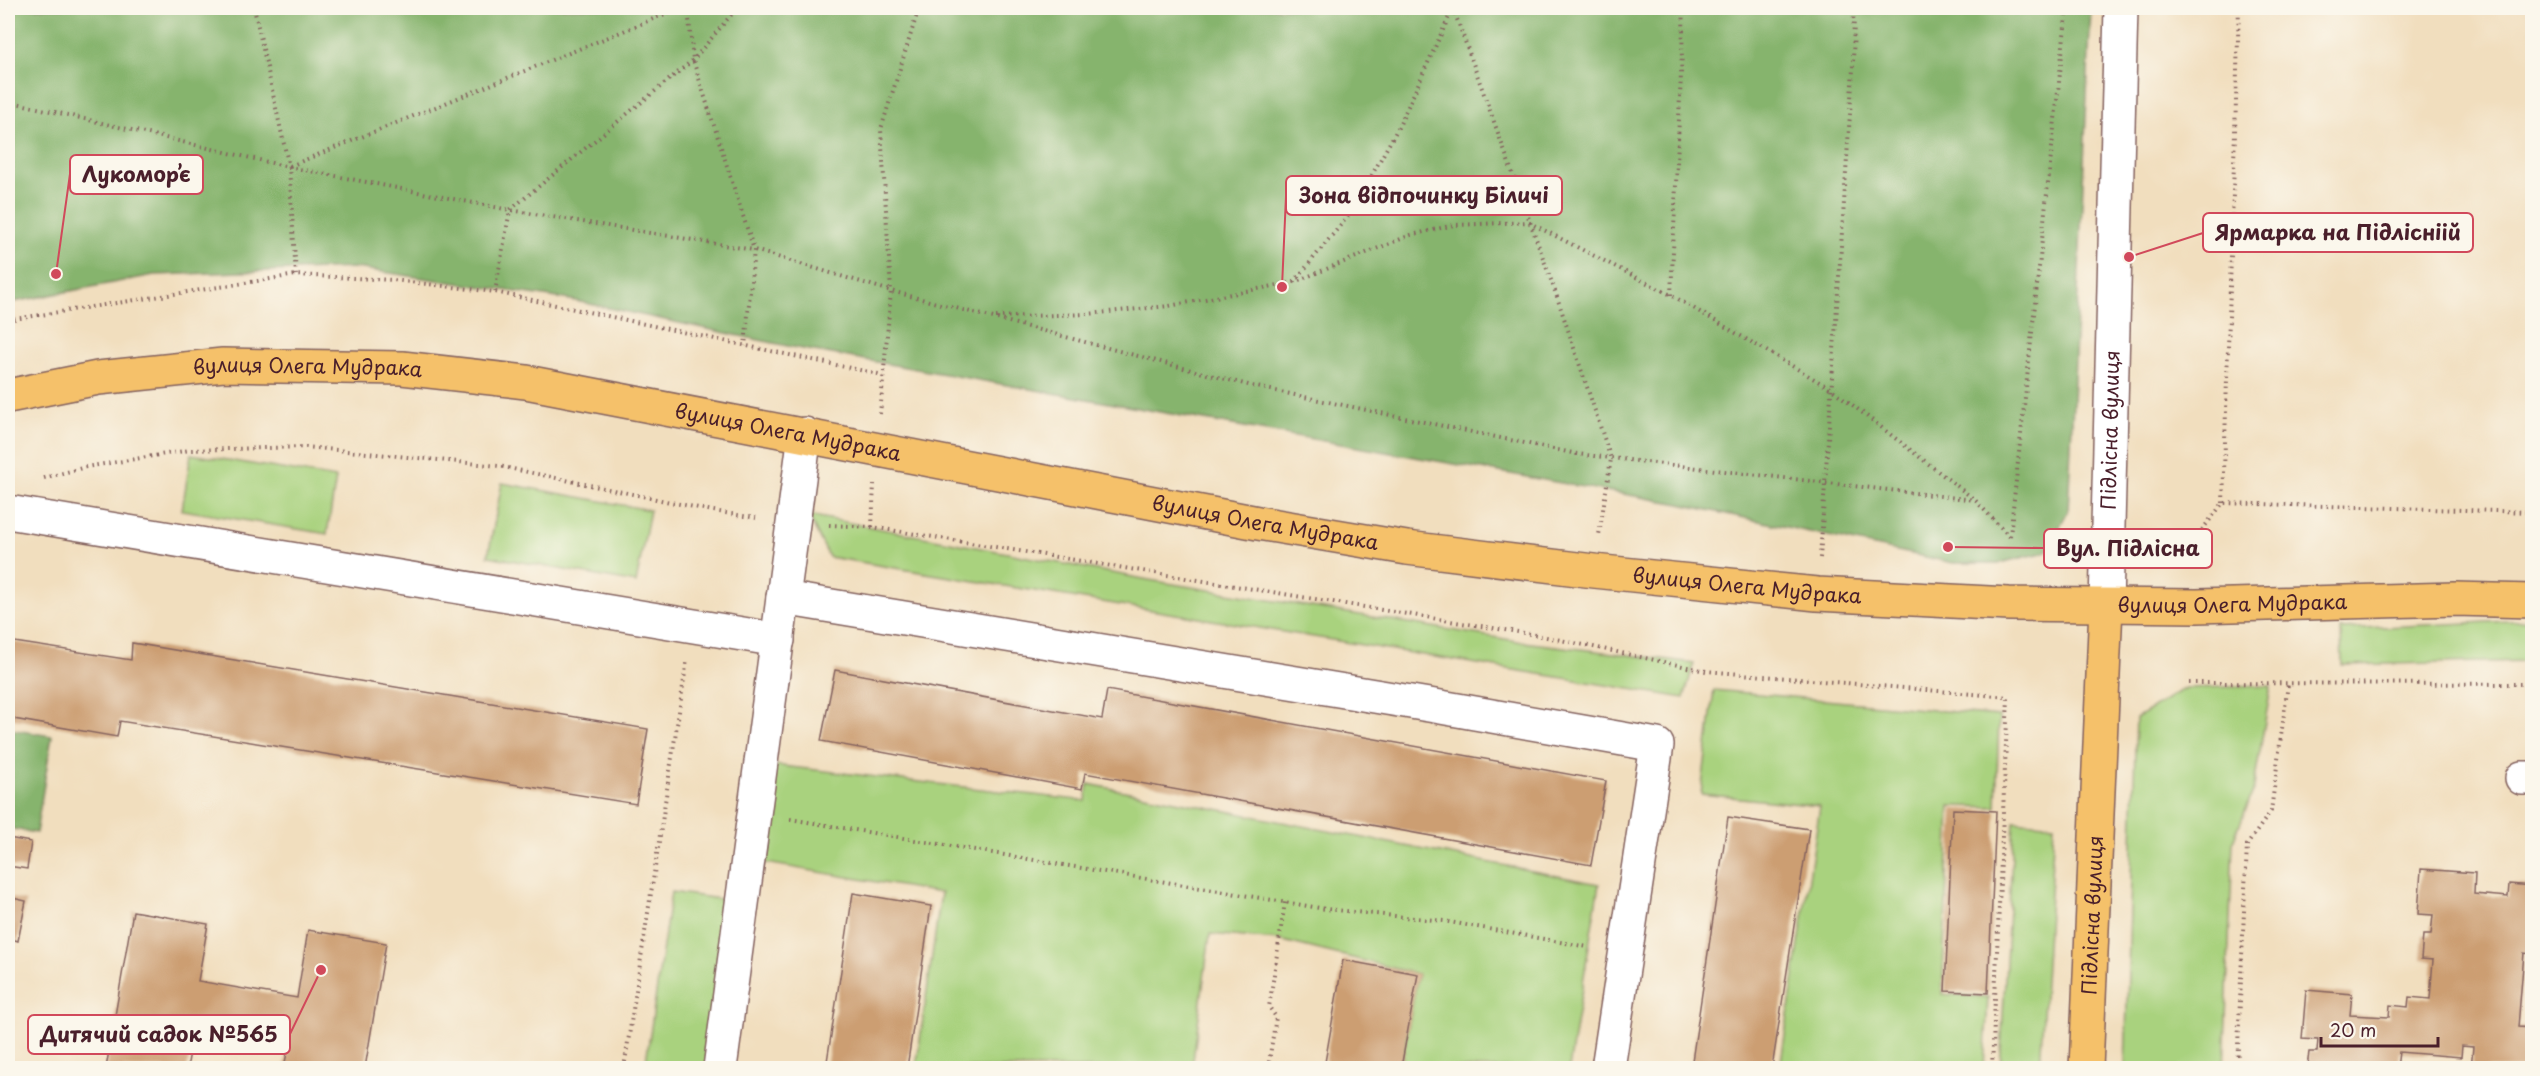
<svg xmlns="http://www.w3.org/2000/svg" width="2540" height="1076" font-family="'Playpen Sans',sans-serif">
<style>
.green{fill:#a9d27e;stroke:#7a7854;stroke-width:1.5}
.forest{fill:#86b46d;stroke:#686a4c;stroke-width:1.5}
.building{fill:#cc9e72}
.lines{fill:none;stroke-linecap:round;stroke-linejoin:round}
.minor-casing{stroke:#84625e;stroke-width:36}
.major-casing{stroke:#84625e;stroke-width:36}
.path{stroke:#84625e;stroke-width:4;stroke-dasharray:1.5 4.5;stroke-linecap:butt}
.minor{stroke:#fff;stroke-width:33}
.major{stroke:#f5c16b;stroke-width:33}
.labels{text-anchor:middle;stroke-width:6;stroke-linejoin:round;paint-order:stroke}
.street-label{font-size:20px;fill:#4a1f2b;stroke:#fbf7ec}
.leader{fill:none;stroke:#d1495b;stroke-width:2}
.callout-dot{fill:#d1495b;stroke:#fbf7ec;stroke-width:2}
.callout{fill:#fbf7ec;stroke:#d1495b;stroke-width:2}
.callout-label{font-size:21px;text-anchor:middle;font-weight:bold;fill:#4a1f2b}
</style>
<rect width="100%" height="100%" fill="#fbf7ec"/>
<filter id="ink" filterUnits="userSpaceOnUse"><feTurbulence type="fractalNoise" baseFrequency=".0167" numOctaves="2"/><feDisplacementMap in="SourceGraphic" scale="12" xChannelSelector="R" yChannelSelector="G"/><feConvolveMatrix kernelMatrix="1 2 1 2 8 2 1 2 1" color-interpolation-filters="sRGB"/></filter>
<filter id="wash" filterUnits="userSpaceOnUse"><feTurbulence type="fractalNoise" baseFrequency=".008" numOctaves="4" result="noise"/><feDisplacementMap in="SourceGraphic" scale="24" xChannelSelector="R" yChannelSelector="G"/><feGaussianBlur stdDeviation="1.35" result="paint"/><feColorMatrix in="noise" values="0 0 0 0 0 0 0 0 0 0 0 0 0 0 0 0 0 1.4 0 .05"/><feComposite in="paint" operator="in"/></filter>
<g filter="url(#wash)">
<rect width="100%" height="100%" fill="#f1debe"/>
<path class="green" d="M 191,454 L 336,478 L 327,534 L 182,510 Z
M 502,483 L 650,510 L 636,583 L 488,556 Z
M 808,515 L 1149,580 L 1523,642 L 1694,663 L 1684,698 L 829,557 Z
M 2532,620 L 2532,661 L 2342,665 L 2341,629 Z
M 2271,686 L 2253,792 L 2233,841 L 2224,1068 L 2125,1068 L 2136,718 L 2185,688 Z
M 1714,690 L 1999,716 L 1996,807 L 1950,806 L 1942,994 L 1988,997 L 1984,1068 L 1904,1059 L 1894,1068 L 1780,1068 L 1820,806 L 1701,794 Z
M 773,765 L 1086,801 L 1088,784 L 1599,884 L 1569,1068 L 1401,1068 L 1418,974 L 1279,940 L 1210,934 L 1192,1068 L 916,1068 L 941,893 L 760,862 Z
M 2014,821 L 2054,825 L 2040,1068 L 2000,1068 Z
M 671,892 L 740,902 L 715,1068 L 645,1068 Z"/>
<path class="forest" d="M 8,8 L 2091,8 L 2068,511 L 2046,552 L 1999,563 L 1953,563 L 1680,504 L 792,347 L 571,300 L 356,268 L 154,275 L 8,303 Z
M 8,729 L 52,736 L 36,833 L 8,828 Z"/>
<g id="blocks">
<path class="building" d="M 8,641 L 131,660 L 132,643 L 648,729 L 636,804 L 120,721 L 117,737 L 8,718 Z
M 835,670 L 1102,719 L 1107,690 L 1606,781 L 1591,865 L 1085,773 L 1082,789 L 821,741 Z
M 1953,809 L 1996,811 L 1988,993 L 1945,991 Z
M 1728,817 L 1809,829 L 1772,1068 L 1691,1068 Z
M 8,838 L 31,842 L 27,869 L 8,866 Z
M 2421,869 L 2475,873 L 2474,894 L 2508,897 L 2509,884 L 2532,886 L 2532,954 L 2524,953 L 2518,1027 L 2532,1028 L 2529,1068 L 2471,1068 L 2473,1047 L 2462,1046 L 2461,1057 L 2399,1052 L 2397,1068 L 2307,1068 L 2309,1052 L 2317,1052 L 2318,1040 L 2302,1039 L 2306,990 L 2352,994 L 2350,1015 L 2389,1017 L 2390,1005 L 2408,1007 L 2409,997 L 2430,999 L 2433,960 L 2421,959 L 2423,935 L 2431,935 L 2433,915 L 2418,914 Z
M 853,893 L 931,906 L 907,1068 L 826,1068 Z
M 8,897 L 26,901 L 18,941 L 8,938 Z
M 133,911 L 208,924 L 198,981 L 297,998 L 308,930 L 386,943 L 365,1068 L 284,1068 L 288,1047 L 194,1031 L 187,1068 L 106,1068 Z
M 1343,960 L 1418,974 L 1401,1068 L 1324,1068 Z"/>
</g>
</g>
<g filter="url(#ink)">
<use href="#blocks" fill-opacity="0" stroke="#84625e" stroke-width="1.5"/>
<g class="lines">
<defs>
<g id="minor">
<path d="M 8,512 L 778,640"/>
<path d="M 783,598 L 1435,706 L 1657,745 L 1608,1068"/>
<path id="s1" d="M 2106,606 L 2121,8"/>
<path d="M 2522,778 L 2532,778"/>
<path d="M 720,1068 L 805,434"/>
</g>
<g id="major">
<path id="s2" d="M 8,396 L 98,378 L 223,365 L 402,368 L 526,382 L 1258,523 L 1407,548 L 1594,571 L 1817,594 L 2009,604 L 2197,606 L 2455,599 L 2532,601"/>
<path id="s3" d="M 2086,1068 L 2106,606"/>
</g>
</defs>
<use href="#minor" class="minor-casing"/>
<use href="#major" class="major-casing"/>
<path class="path" d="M 254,8 L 289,167 L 296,275
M 688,8 L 693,60 L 754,250 L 745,346
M 1453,8 L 1556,294 L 1611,459 L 1599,535
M 8,101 L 289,167 L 510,210 L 754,250 L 891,291 L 1252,386 L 1577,454 L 1975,500
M 290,166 L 680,8
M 1294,282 L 1352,211 L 1399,126 L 1453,8
M 495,292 L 510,210 L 693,60 L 737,8
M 1671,295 L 1684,8
M 996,317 L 1088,314 L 1169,306 L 1294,282 L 1411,235 L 1454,225 L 1528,222 L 1671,295 L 1833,390 L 1975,500 L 2010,537
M 8,320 L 296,275 L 393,280 L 495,292 L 883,375
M 880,414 L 891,291 L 881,129 L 919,8
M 44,478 L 86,467 L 190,450 L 306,447 L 499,466 L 713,511 L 756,518
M 2223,503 L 2239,8
M 829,525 L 872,527 L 1542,636 L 1706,671 L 2008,697 L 1992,1068
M 872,527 L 874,484
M 2202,530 L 2223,503 L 2532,512
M 2010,536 L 2067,8
M 1820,558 L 1853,69 L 1854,8
M 2189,683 L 2532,684
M 790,819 L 1326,909 L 1444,921 L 1588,947
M 624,1068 L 687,660
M 1268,1068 L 1276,1017 L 1269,1007 L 1285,902
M 2237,1068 L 2247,845 L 2271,811 L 2288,684"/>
<use href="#minor" class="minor"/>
<use href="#major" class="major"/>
</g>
</g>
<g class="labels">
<g class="street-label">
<text dy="7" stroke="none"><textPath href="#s2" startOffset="302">вулиця Олега Мудрака</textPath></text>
<text dy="7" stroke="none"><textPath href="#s1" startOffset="176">Підлісна вулиця</textPath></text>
<text dy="7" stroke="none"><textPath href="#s2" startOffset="788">вулиця Олега Мудрака</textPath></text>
<text dy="7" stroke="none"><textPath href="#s2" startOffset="1274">вулиця Олега Мудрака</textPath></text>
<text dy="7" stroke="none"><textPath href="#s2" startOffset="1760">вулиця Олега Мудрака</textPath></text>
<text dy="7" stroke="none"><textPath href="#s2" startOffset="2246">вулиця Олега Мудрака</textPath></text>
<text dy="7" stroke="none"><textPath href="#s3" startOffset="153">Підлісна вулиця</textPath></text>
</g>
</g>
<path class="leader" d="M56 274L70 174M1282 287L1286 196M2129 257L2203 233M1948 547L2044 548M321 970L290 1034"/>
<g class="callout-dot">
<circle cx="56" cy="274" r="6"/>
<circle cx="1282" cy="287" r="6"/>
<circle cx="2129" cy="257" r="6"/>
<circle cx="1948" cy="547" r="6"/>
<circle cx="321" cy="970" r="6"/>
</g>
<g class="callout">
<rect x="70" y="155" width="133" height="39" rx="6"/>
<rect x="1286" y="176" width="276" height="39" rx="6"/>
<rect x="2203" y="213" width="270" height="39" rx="6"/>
<rect x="2044" y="529" width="168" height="39" rx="6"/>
<rect x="28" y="1015" width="262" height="39" rx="6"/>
</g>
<g class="callout-label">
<text x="136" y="182">Лукомор’є</text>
<text x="1424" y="203">Зона відпочинку Біличі</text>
<text x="2338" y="240">Ярмарка на Підлісніій</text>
<text x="2128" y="556">Вул. Підлісна</text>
<text x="159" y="1042">Дитячий садок №565</text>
</g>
<rect width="2540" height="1076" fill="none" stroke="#fbf7ec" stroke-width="30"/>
<path d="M2321 1037v9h117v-9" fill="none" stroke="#4a1f2b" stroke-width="3"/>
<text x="2330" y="1037" font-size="18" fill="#4a1f2b" stroke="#fbf7ec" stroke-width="4.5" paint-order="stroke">20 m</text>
</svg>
